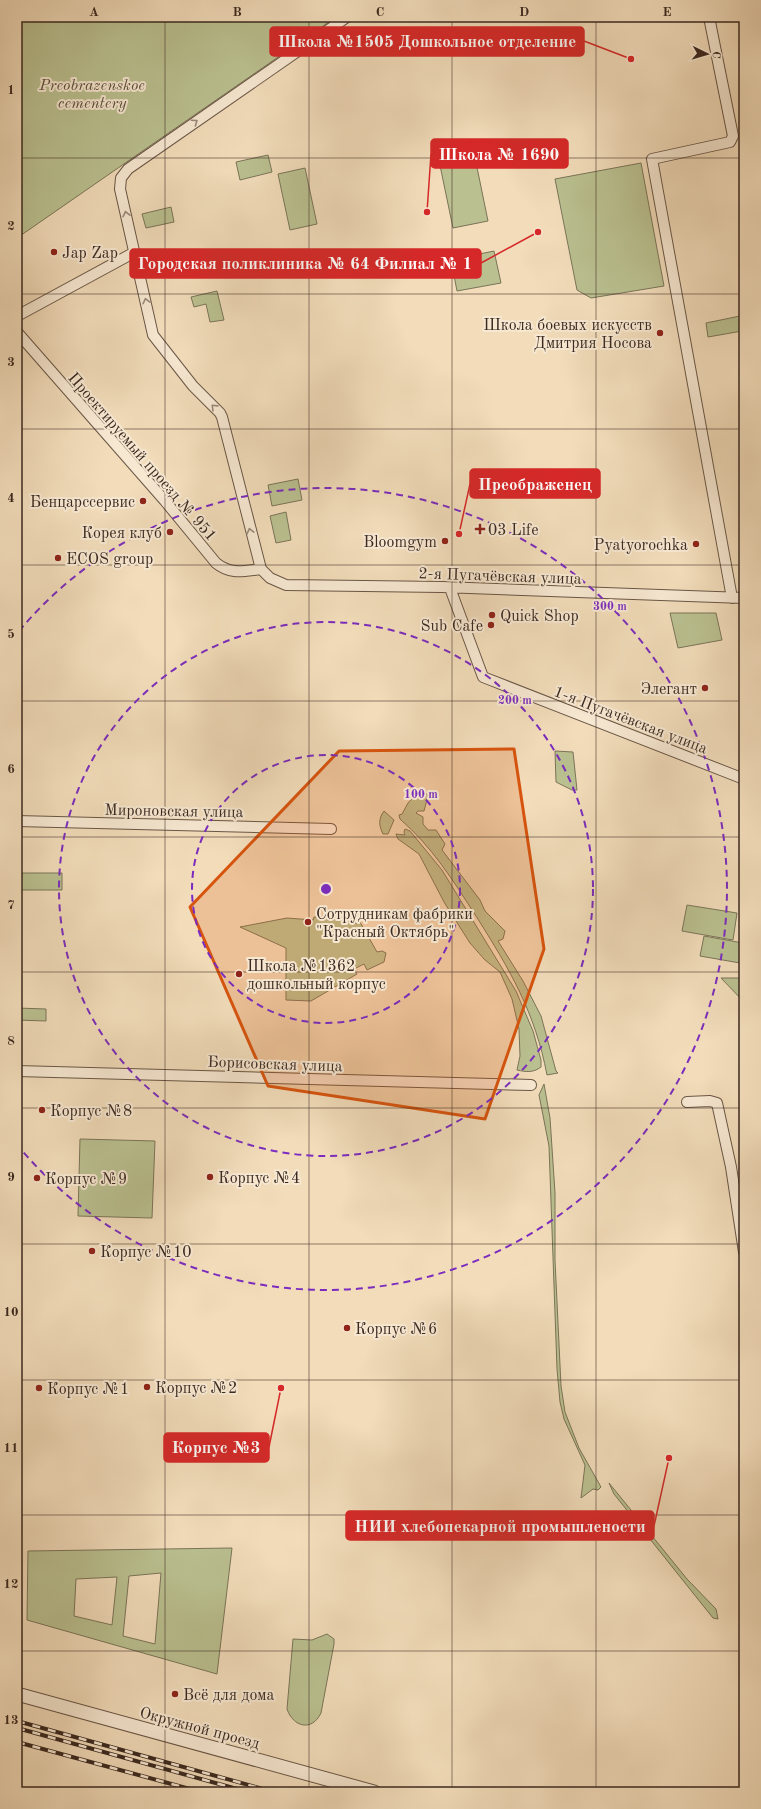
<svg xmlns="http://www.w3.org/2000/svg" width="761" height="1809" font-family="'Old Standard TT',serif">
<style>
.green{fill:#bac090;stroke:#7a7458;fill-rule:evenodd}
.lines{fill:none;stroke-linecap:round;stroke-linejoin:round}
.minor-casing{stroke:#695646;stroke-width:12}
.tertiary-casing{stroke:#695646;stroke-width:15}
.minor{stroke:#f7e8d2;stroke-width:10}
.tertiary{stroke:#f7e8d2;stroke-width:13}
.rail-casing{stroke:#3b2920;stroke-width:4}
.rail{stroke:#f7e8d2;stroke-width:2.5;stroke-dasharray:8;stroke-linecap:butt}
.oneway{stroke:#998879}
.marked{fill:#d7540e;fill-opacity:0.2;stroke:#d7540e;stroke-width:3;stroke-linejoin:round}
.grid{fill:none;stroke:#3b2920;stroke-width:1;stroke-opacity:0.55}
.ring{fill:none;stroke:#7b2cbf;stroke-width:2;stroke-dasharray:7 5}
.poi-dot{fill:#8f2418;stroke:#f7e8d2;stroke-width:1.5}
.labels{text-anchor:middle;stroke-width:4;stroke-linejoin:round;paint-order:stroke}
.park-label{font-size:16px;font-style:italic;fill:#5b4f3c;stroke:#f7e8d2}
.poi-label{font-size:16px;fill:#3b2920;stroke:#f7e8d2;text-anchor:start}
.street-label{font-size:16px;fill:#3b2920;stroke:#f7e8d2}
.centre{fill:#7b2cbf;stroke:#f7e8d2;stroke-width:2}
.ring-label{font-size:12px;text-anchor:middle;font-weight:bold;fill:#7b2cbf;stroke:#f7e8d2;stroke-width:4;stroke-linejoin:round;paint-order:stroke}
.leader{fill:none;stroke:#d62828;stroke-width:1.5}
.callout-dot{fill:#d62828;stroke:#f7e8d2;stroke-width:1.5}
.callout{fill:#d62828;stroke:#d62828;stroke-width:1.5}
.callout-label{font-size:17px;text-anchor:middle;font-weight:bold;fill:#fff}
.neatline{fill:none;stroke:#3b2920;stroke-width:1.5}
.grid-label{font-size:13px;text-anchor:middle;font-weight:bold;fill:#3b2920}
</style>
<rect width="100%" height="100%" fill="#f2dcba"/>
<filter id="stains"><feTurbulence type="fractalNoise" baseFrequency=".005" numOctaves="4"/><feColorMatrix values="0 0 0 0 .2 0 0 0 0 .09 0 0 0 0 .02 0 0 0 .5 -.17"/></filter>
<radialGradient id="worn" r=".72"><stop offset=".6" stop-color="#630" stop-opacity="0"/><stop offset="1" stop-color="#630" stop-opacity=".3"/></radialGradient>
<path class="green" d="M 17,17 L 336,17 L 17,238 Z
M 472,143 L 488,221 L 453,228 L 437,151 Z
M 268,155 L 272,172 L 240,180 L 236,162 Z
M 641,163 L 664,286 L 591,298 L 577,290 L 555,179 Z
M 305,168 L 317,224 L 290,230 L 278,174 Z
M 171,207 L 174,222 L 146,228 L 142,214 Z
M 494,251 L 501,283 L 457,291 L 451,260 Z
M 217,291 L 224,320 L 210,322 L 206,304 L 194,307 L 191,297 Z
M 740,316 L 742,331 L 708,337 L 706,323 Z
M 298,479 L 302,500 L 272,506 L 268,485 Z
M 286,512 L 291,540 L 276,543 L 270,516 Z
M 670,613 L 716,613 L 722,640 L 678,648 Z
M 555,751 L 573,752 L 577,790 L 572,790 L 556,782 Z
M 422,788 L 428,796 L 424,811 L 418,811 L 416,813 L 423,817 L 423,824 L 428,830 L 436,830 L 445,844 L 442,850 L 480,900 L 485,911 L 505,931 L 503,939 L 498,941 L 523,981 L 541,1016 L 556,1071 L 558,1073 L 547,1075 C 535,1012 510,970 476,916 C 452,879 433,848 400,819 L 399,815 L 402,814 L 408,803 Z
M 384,811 L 394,820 L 388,834 L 383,834 C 379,826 378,819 384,811 Z
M 405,829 L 410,831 L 442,870 L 516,991 L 533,1031 L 541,1060 L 541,1067 C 533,1073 526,1072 517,1070 L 520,1056 L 519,1029 L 512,999 L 500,972 L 485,960 L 470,943 L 444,902 L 419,854 L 398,839 L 396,834 L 405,835 L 404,832 Z
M 22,873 L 62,873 L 62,890 L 21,890 Z
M 687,905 L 737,913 L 733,940 L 682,931 Z
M 314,917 L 353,918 L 356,924 L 360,922 L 377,952 L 382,951 L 386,953 L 384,962 L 367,970 L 364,964 L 354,969 L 357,974 L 311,1001 L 286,1000 L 286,948 L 240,927 L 287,918 L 313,920 Z
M 704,936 L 743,943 L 740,963 L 700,956 Z
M 721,978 L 744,978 L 744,1002 Z
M 17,1008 L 46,1009 L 46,1021 L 17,1020 Z
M 544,1084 L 550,1118 L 555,1193 L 555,1260 L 561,1386 L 565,1412 L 579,1448 L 601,1487 L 598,1490 L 593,1489 L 581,1498 L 585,1465 L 564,1419 L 560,1402 L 557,1369 L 549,1146 L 539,1095 Z
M 80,1139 L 155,1141 L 152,1218 L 78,1216 Z
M 609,1483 L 687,1579 L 716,1609 L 718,1619 L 713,1618 L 614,1494 Z
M 232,1548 L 217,1674 L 27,1620 L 28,1551 ZM 161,1573 L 155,1644 L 123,1636 L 129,1576 ZM 117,1577 L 112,1625 L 74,1616 L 76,1579 Z
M 327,1634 L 334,1639 L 334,1644 L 321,1713 C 312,1732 293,1727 287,1709 L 293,1639 L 312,1640 Z"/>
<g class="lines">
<defs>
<path id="minor" d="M 347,17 L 128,169 L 121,178 L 120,189 L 153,335 L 193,386 L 220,413 L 222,417 L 261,569 L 270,578 L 286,585 L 442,587 L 744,598
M 709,17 L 733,136 L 730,142 L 652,159 L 732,598
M 17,316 L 135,252
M 17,332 L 165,501 L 216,563 C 231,575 243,571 261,569
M 450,588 L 483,677 L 744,779
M 17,821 L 331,829
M 17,1071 L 531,1085
M 687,1102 L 710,1101 L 717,1103 L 731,1167 L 744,1252"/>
<path id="tertiary" d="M 17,1694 L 374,1792"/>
</defs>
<use href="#minor" class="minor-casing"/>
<use href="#tertiary" class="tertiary-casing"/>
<use href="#minor" class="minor"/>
<use href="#tertiary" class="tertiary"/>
<defs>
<path id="rail" d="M 17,1721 L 274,1792
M 17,1728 L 248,1792
M 17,1742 L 201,1792"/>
</defs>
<use href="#rail" class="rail-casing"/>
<use href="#rail" class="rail"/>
</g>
<defs><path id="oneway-chevron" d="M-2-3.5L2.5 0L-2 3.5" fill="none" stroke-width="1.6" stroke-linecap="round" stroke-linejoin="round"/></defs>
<g class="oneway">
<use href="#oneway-chevron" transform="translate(195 122) rotate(-34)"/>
<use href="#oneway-chevron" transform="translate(126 214) rotate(-103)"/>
<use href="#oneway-chevron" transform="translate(146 301) rotate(-103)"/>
<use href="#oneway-chevron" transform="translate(214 407) rotate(-136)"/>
<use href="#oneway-chevron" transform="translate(250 531) rotate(-104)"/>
</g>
<path class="marked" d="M 514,749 L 544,949 L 485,1119 L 268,1086 L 190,907 L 339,751 Z"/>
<path class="grid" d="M 165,17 L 165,1792M 309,17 L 309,1792M 452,17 L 452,1792M 596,17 L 596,1792M 17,158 L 744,158M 17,294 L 744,294M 17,429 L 744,429M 17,565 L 744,565M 17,701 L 744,701M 17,837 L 744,837M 17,972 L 744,972M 17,1108 L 744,1108M 17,1244 L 744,1244M 17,1380 L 744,1380M 17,1515 L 744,1515M 17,1651 L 744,1651"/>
<g class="ring">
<circle cx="326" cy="889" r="134"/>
<circle cx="326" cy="889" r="267"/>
<path d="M19 631A401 401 0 1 1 19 1147"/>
</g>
<g class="poi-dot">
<circle cx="54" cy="252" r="4"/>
<circle cx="660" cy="333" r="4"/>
<circle cx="143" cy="501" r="4"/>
<path d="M478 523h4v4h4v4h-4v4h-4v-4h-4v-4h4z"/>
<circle cx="170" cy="532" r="4"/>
<circle cx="445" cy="541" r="4"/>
<circle cx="696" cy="544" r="4"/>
<circle cx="58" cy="558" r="4"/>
<circle cx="492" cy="615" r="4"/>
<circle cx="491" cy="625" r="4"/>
<circle cx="705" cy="688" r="4"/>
<circle cx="308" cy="922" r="4"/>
<circle cx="239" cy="974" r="4"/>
<circle cx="42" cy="1110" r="4"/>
<circle cx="210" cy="1177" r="4"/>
<circle cx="37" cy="1178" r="4"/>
<circle cx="92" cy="1251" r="4"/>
<circle cx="347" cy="1328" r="4"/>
<circle cx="147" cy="1387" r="4"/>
<circle cx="39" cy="1388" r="4"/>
<circle cx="175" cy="1694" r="4"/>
</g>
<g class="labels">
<g class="park-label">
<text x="92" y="90">Preobrazenskoe<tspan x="92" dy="18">cementery</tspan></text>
</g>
<g class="poi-label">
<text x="62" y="258">Jap Zap</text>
<text x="652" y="330" text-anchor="end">Школа боевых искусств<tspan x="652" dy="18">Дмитрия Носова</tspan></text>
<text x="135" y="507" text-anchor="end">Бенцарссервис</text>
<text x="488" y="535">03 Life</text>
<text x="162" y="538" text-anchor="end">Корея клуб</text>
<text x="437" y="547" text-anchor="end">Bloomgym</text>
<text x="688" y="550" text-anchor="end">Pyatyorochka</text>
<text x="66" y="564">ECOS group</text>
<text x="500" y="621">Quick Shop</text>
<text x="483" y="631" text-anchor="end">Sub Cafe</text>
<text x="697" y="694" text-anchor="end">Элегант</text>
<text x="316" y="919">Сотрудникам фабрики<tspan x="316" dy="18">"Красный Октябрь"</tspan></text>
<text x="247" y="971">Школа №1362<tspan x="247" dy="18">дошкольный корпус</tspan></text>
<text x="50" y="1116">Корпус №8</text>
<text x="218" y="1183">Корпус №4</text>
<text x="45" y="1184">Корпус №9</text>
<text x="100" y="1257">Корпус №10</text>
<text x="355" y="1334">Корпус №6</text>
<text x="155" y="1393">Корпус №2</text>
<text x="47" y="1394">Корпус №1</text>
<text x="183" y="1700">Всё для дома</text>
</g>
<g class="street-label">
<text transform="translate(143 456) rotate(49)" y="6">Проектируемый проезд № 951</text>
<text transform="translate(500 575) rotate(2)" y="6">2-я Пугачёвская улица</text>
<text transform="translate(631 719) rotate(21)" y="6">1-я Пугачёвская улица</text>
<text transform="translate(174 810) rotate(1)" y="6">Мироновская улица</text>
<text transform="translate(275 1063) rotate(2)" y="6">Борисовская улица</text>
<text transform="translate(200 1727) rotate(15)" y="6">Окружной проезд</text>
</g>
</g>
<circle cx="326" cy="889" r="6" class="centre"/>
<g class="ring-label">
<text x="610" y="610">300 m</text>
<text x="515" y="704">200 m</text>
<text x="421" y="798">100 m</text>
</g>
<path class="leader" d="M631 59L584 41M427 212L431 154M538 232L481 263M459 534L470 484M281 1388L269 1447M669 1458L654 1526"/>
<g class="callout-dot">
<circle cx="631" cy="59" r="4"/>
<circle cx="427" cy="212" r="4"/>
<circle cx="538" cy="232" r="4"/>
<circle cx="459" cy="534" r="4"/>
<circle cx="281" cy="1388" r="4"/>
<circle cx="669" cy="1458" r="4"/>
</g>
<g class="callout">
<rect x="270" y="27" width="314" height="29" rx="4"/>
<rect x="431" y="139" width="137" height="29" rx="4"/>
<rect x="130" y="249" width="351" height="29" rx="4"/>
<rect x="470" y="469" width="130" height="29" rx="4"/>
<rect x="164" y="1433" width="105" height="29" rx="4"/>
<rect x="346" y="1511" width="308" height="29" rx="4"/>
</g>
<g class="callout-label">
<text x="427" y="47">Школа №1505 Дошкольное отделение</text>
<text x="499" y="160">Школа № 1690</text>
<text x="305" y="269">Городская поликлиника № 64 Филиал № 1</text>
<text x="535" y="490">Преображенец</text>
<text x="216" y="1453">Корпус №3</text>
<text x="500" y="1532">НИИ хлебопекарной промышлености</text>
</g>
<rect width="761" height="1809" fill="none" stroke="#f2dcba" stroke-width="44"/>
<g transform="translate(707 54) rotate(95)" stroke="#f7e8d2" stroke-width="3" paint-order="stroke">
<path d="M0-3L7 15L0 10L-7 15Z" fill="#3b2920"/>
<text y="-6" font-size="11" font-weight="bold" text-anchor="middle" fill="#3b2920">С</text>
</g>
<rect x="22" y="22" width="717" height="1765" class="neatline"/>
<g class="grid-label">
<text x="94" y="16">A</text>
<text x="237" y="16">B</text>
<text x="380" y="16">C</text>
<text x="524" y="16">D</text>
<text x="667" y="16">E</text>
<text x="11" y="94">1</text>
<text x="11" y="230">2</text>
<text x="11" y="366">3</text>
<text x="11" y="502">4</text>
<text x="11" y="638">5</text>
<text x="11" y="773">6</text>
<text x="11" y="909">7</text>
<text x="11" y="1045">8</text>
<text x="11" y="1181">9</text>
<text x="11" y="1316">10</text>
<text x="11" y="1452">11</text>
<text x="11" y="1588">12</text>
<text x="11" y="1724">13</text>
</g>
<rect width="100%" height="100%" filter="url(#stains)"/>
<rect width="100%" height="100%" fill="url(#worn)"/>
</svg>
